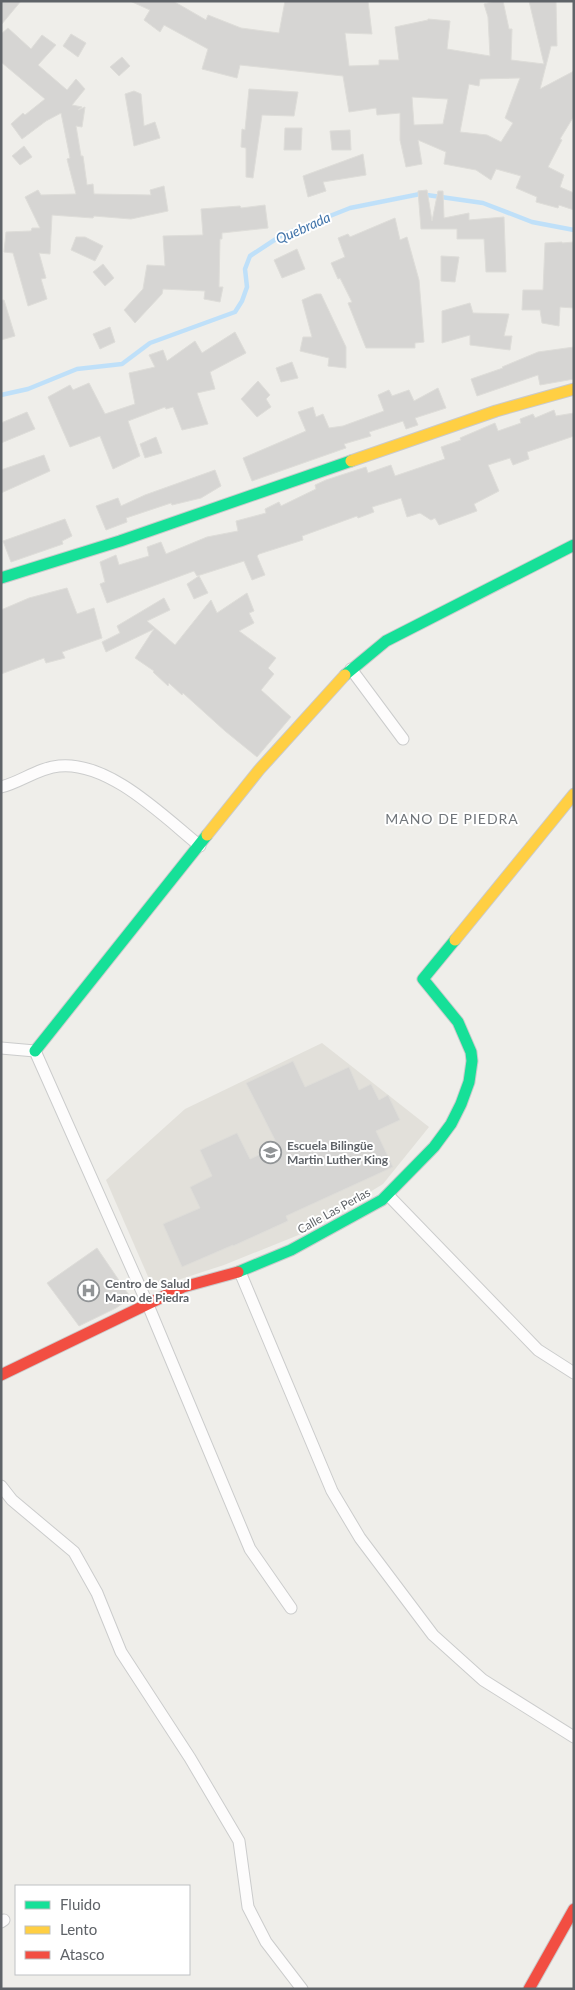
<svg xmlns="http://www.w3.org/2000/svg" width="575" height="1990" font-family="Lato,sans-serif">
<style>
.education{fill:#e2e0da}
.lines{fill:none;stroke-linecap:round;stroke-linejoin:round}
.stream{stroke:#bfe0f9;stroke-width:4.5}
.building{fill:#d6d5d3;stroke:#deddd9;fill-rule:evenodd}
.street-casing{stroke:#cbcccc;stroke-width:13}
.fast-casing{stroke:#cacacb;stroke-width:13}
.slow-casing{stroke:#cacacb;stroke-width:13}
.jam-casing{stroke:#cacacb;stroke-width:13}
.street{stroke:#fdfcfc;stroke-width:11}
.fast{stroke:#16e098;stroke-width:11}
.slow{stroke:#ffcf43;stroke-width:11}
.jam{stroke:#f24e42;stroke-width:11}
.labels{text-anchor:middle;stroke-width:4;stroke-linejoin:round;paint-order:stroke}
.poi-label{font-size:12px;font-weight:bold;fill:#5f6368;stroke:#fff;text-anchor:start}
.street-label{font-size:12px;fill:#5f6368;stroke:#fff}
.water-label{font-size:14px;font-style:italic;fill:#4174aa;stroke:#fff}
.neighbourhood-label{font-size:14px;letter-spacing:1px;fill:#70757a;stroke:#fff}
</style>
<rect width="100%" height="100%" fill="#efeeea"/>
<path class="education" d="M 322,1043 L 429,1127 L 383,1184 L 301,1234 L 224,1265 L 153,1288 L 106,1180 L 185,1109 Z"/>
<g class="lines">
<path class="stream" d="M 1,395 L 28,389 L 77,369 L 122,364 L 150,343 L 235,312 L 242,301 L 247,287 L 245,269 L 250,256 L 282,235 L 350,208 L 420,194 L 483,203 L 532,222 L 574,230"/>
</g>
<path class="building" d="M 1,1 L 21,1 L 1,25 Z
M 130,1 L 173,1 L 206,20 L 208,15 L 241,28 L 279,33 L 285,1 L 368,1 L 372,34 L 345,33 L 349,66 L 379,65 L 379,60 L 399,60 L 395,27 L 428,20 L 428,19 L 450,21 L 447,49 L 490,56 L 488,17 L 484,4 L 495,1 L 503,1 L 509,29 L 512,29 L 511,60 L 544,64 L 529,1 L 556,1 L 557,46 L 551,46 L 540,89 L 574,71 L 574,116 L 560,139 L 562,140 L 548,167 L 564,175 L 560,187 L 574,193 L 574,210 L 559,205 L 558,208 L 536,202 L 537,197 L 516,188 L 521,176 L 496,169 L 491,180 L 476,170 L 444,164 L 446,152 L 418,140 L 422,164 L 406,167 L 400,140 L 400,113 L 377,115 L 376,108 L 349,112 L 343,76 L 240,65 L 237,78 L 202,69 L 208,49 L 164,25 L 160,32 L 144,20 L 150,10 ZM 520,78 L 505,118 L 513,123 L 501,142 L 487,135 L 460,132 L 469,84 L 479,86 L 480,79 ZM 412,97 L 448,99 L 443,124 L 414,125 Z
M 8,28 L 31,49 L 42,35 L 56,45 L 38,65 L 67,90 L 76,79 L 85,89 L 72,105 L 82,107 L 78,110 L 85,107 L 82,127 L 76,126 L 81,156 L 83,156 L 87,185 L 93,184 L 94,194 L 151,195 L 150,190 L 164,186 L 168,211 L 131,219 L 94,216 L 93,218 L 52,215 L 50,254 L 39,253 L 46,278 L 41,279 L 47,299 L 28,306 L 13,253 L 4,252 L 6,232 L 31,231 L 32,228 L 40,228 L 25,197 L 38,190 L 41,195 L 76,194 L 67,159 L 70,158 L 61,113 L 46,121 L 22,139 L 11,124 L 23,113 L 25,115 L 45,99 L 1,62 L 1,34 Z
M 71,34 L 86,43 L 78,57 L 63,46 Z
M 122,57 L 130,66 L 119,76 L 110,67 Z
M 249,89 L 298,92 L 294,116 L 262,115 L 253,178 L 246,177 L 246,148 L 241,147 L 242,129 L 245,130 Z
M 134,91 L 141,94 L 144,126 L 155,122 L 160,138 L 134,146 L 125,94 Z
M 285,128 L 302,128 L 301,150 L 284,150 Z
M 350,130 L 351,150 L 332,150 L 330,131 Z
M 24,146 L 32,157 L 20,165 L 12,156 Z
M 363,154 L 366,175 L 323,182 L 326,191 L 308,197 L 303,176 Z
M 427,190 L 432,221 L 438,191 L 443,191 L 444,218 L 469,213 L 469,220 L 504,217 L 506,272 L 486,272 L 484,239 L 457,239 L 457,229 L 421,229 L 418,191 Z
M 265,205 L 268,228 L 222,233 L 222,239 L 220,239 L 219,287 L 223,287 L 220,302 L 204,299 L 205,291 L 163,289 L 162,294 L 135,323 L 124,310 L 143,289 L 147,265 L 165,266 L 163,236 L 203,235 L 201,209 L 240,206 L 241,208 Z
M 395,218 L 400,240 L 407,237 L 419,280 L 424,342 L 415,343 L 415,348 L 366,348 L 348,303 L 352,302 L 340,278 L 338,279 L 331,263 L 345,257 L 338,238 L 348,234 L 350,237 Z
M 76,237 L 85,237 L 103,246 L 95,261 L 71,250 Z
M 562,242 L 562,243 L 574,242 L 574,308 L 560,307 L 559,326 L 542,323 L 540,310 L 522,310 L 523,290 L 543,290 L 545,243 Z
M 297,249 L 305,269 L 282,278 L 274,260 Z
M 441,256 L 459,257 L 455,282 L 441,281 Z
M 103,264 L 114,278 L 105,286 L 93,272 Z
M 316,294 L 321,294 L 346,347 L 346,368 L 328,366 L 329,358 L 300,351 L 303,337 L 312,337 L 302,300 Z
M 1,300 L 4,300 L 15,336 L 1,340 Z
M 470,303 L 473,313 L 509,314 L 504,336 L 512,336 L 510,350 L 470,345 L 470,335 L 442,343 L 442,311 Z
M 110,327 L 115,342 L 100,349 L 93,334 Z
M 235,332 L 246,353 L 210,372 L 215,389 L 197,393 L 208,424 L 182,430 L 173,407 L 166,409 L 165,407 L 128,421 L 140,456 L 113,469 L 100,436 L 70,447 L 48,397 L 70,385 L 73,390 L 89,383 L 105,414 L 135,404 L 129,373 L 155,367 L 149,355 L 163,350 L 167,361 L 195,341 L 202,353 Z
M 574,347 L 574,379 L 540,385 L 538,375 L 477,396 L 471,379 L 503,368 L 502,367 L 538,352 Z
M 292,362 L 298,378 L 281,382 L 276,368 Z
M 258,381 L 270,395 L 266,399 L 271,407 L 257,417 L 241,399 Z
M 438,388 L 446,408 L 415,418 L 418,425 L 406,429 L 403,421 L 369,432 L 371,436 L 344,444 L 346,448 L 252,481 L 243,458 L 306,431 L 298,412 L 313,407 L 316,417 L 323,414 L 329,428 L 343,426 L 384,411 L 378,395 L 389,390 L 392,396 L 409,390 L 414,401 Z
M 554,410 L 556,416 L 574,413 L 574,436 L 527,452 L 529,459 L 513,465 L 510,458 L 488,465 L 499,491 L 474,504 L 477,511 L 439,525 L 435,518 L 431,520 L 420,513 L 407,517 L 401,498 L 372,507 L 374,512 L 358,518 L 357,516 L 302,536 L 303,540 L 259,554 L 257,556 L 265,575 L 252,580 L 244,561 L 197,576 L 194,571 L 107,603 L 100,584 L 105,582 L 100,562 L 116,555 L 119,565 L 149,556 L 147,547 L 161,542 L 166,554 L 207,537 L 238,531 L 236,521 L 266,513 L 265,509 L 279,502 L 281,506 L 316,489 L 315,485 L 326,480 L 366,467 L 368,473 L 391,465 L 395,476 L 445,459 L 441,447 L 461,440 L 460,438 L 495,423 L 498,431 L 521,423 L 520,419 L 533,414 L 535,418 Z
M 27,412 L 35,429 L 1,443 L 1,423 Z
M 156,437 L 162,453 L 145,458 L 140,444 Z
M 44,455 L 50,471 L 1,493 L 1,470 Z
M 215,470 L 221,486 L 201,498 L 172,505 L 171,503 L 126,518 L 127,522 L 106,530 L 96,506 L 118,498 L 121,506 L 145,495 Z
M 65,519 L 72,536 L 62,541 L 63,544 L 11,562 L 3,541 Z
M 199,576 L 208,593 L 194,599 L 187,584 Z
M 67,588 L 77,614 L 94,608 L 102,638 L 62,652 L 65,658 L 46,663 L 44,658 L 1,674 L 1,610 L 29,598 Z
M 247,593 L 254,611 L 249,613 L 254,623 L 239,631 L 276,658 L 268,668 L 274,674 L 261,690 L 291,717 L 257,757 L 225,731 L 183,693 L 182,695 L 169,683 L 168,686 L 153,672 L 154,671 L 135,658 L 154,629 L 106,652 L 102,642 L 120,633 L 117,626 L 164,598 L 170,610 L 147,621 L 175,645 L 211,600 L 217,613 Z
M 293,1061 L 305,1087 L 349,1067 L 359,1090 L 371,1084 L 379,1100 L 388,1095 L 400,1120 L 376,1131 L 393,1167 L 286,1216 L 288,1221 L 233,1246 L 233,1245 L 182,1267 L 163,1224 L 200,1208 L 190,1187 L 212,1176 L 200,1150 L 237,1133 L 250,1159 L 278,1146 L 246,1083 Z
M 97,1248 L 131,1298 L 116,1308 L 79,1326 L 47,1283 Z"/>
<g class="lines">
<defs>
<path id="street" d="M 351,669 L 403,739
M 1,787 C 21,782 38,768 59,766 C 109,761 163,816 200,846
M 1,1048 L 35,1051 L 148,1305 L 250,1549 L 291,1608
M 388,1195 L 538,1350 L 574,1373
M 240,1272 L 332,1491 L 360,1538 L 433,1635 L 483,1680 L 574,1737
M 1,1486 L 12,1500 L 74,1552 L 97,1593 L 121,1652 L 190,1758 L 239,1841 L 248,1907 L 266,1942 L 302,1989
M 1,1922 L 4,1920"/>
<path id="fast" d="M 1,578 L 120,541 L 351,461
M 345,675 L 386,641 L 574,545
M 35,1051 L 207,835
M 238,1272 L 291,1250 L 382,1200 L 434,1147 L 451,1124 L 461,1104 L 469,1082 L 472,1061 L 471,1052 L 458,1022 L 423,979 L 455,940"/>
<path id="slow" d="M 351,461 L 496,411 L 574,389
M 207,835 L 259,770 L 345,675
M 455,940 L 574,794"/>
<path id="jam" d="M 1,1375 L 183,1287 L 238,1272
M 529,1989 L 574,1909"/>
</defs>
<use href="#street" class="street-casing"/>
<use href="#fast" class="fast-casing"/>
<use href="#slow" class="slow-casing"/>
<use href="#jam" class="jam-casing"/>
<use href="#street" class="street"/>
<use href="#fast" class="fast"/>
<use href="#slow" class="slow"/>
<use href="#jam" class="jam"/>
</g>
<defs>
<symbol id="school-ring" viewBox="-11 -11 22 22"><circle r="9.5" fill="#fff" stroke="#919496" stroke-width="1.5"/><path d="M0-5L7-2L0 1L-7-2ZM-4 1L0 2.5L4 1V4Q0 6-4 4Z" fill="#919496"/></symbol>
<symbol id="hospital-ring" viewBox="-11 -11 22 22"><circle r="9.5" fill="#fff" stroke="#919496" stroke-width="1.5"/><path d="M-5-5h3v3.5h4V-5h3V5h-3V1.5h-4V5h-3Z" fill="#919496"/></symbol>
</defs>
<g fill-rule="evenodd">
<use href="#school-ring" x="258" y="1140" width="25" height="25"/>
<use href="#hospital-ring" x="76" y="1278" width="25" height="25"/>
</g>
<g class="labels">
<g class="poi-label">
<text x="287" y="1150">Escuela Bilingüe<tspan x="287" dy="14">Martin Luther King</tspan></text>
<text x="105" y="1288">Centro de Salud<tspan x="105" dy="14">Mano de Piedra</tspan></text>
</g>
<g class="street-label">
<text transform="translate(334 1211) rotate(-29)" y="4">Calle Las Perlas</text>
</g>
<g class="water-label">
<text transform="translate(303 228) rotate(-24)" y="5">Quebrada</text>
</g>
<g class="neighbourhood-label">
<text x="452" y="824">MANO DE PIEDRA</text>
</g>
</g>
<rect width="575" height="1990" fill="none" stroke="#5f6368" stroke-width="5"/>
<rect x="15" y="1885" width="175" height="90" fill="#ffffff" stroke="#bfc1c3"/>
<rect x="25" y="1901" width="25" height="8" fill="#16e098" stroke="#bfc1c3"/>
<text x="60" y="1910" font-size="15" fill="#5f6368">Fluido</text>
<rect x="25" y="1926" width="25" height="8" fill="#ffcf43" stroke="#bfc1c3"/>
<text x="60" y="1935" font-size="15" fill="#5f6368">Lento</text>
<rect x="25" y="1951" width="25" height="8" fill="#f24e42" stroke="#bfc1c3"/>
<text x="60" y="1960" font-size="15" fill="#5f6368">Atasco</text>
</svg>
